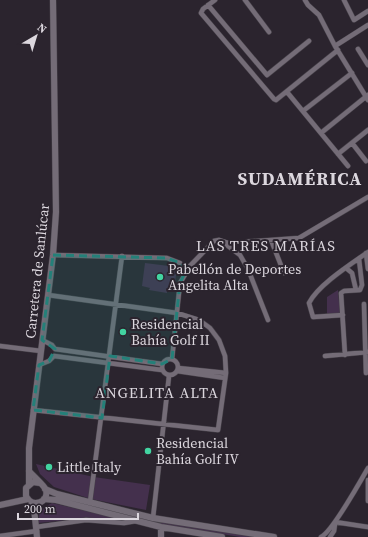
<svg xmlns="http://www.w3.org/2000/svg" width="368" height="537" font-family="'Source Serif 4',serif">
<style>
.green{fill:#44304d}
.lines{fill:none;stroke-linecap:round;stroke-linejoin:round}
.street-casing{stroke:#47424a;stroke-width:5.5}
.secondary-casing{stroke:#47424a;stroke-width:7}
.street{stroke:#746c77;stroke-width:4.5}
.secondary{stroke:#746c77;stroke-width:6}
.marked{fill:#248079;fill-opacity:0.2;stroke:#248079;stroke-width:3;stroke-dasharray:8 5;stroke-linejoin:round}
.poi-dot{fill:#42d4a1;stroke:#2b242e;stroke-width:1.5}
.labels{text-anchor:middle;stroke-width:4;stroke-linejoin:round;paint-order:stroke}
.poi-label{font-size:14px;fill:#dcd7de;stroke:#2b242e;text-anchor:start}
.street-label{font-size:14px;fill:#dcd7de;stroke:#2b242e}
.neighbourhood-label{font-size:15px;letter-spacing:1px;fill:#dcd7de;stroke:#2b242e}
.district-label{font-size:18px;font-weight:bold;letter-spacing:1px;fill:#dcd7de;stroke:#2b242e}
</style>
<rect width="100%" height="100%" fill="#2b242e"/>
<path class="green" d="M 145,263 L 177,267 L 174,291 L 167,290 L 167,293 L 149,290 L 150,288 L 142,286 Z
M 338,290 L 340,313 L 327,315 L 327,297 Z
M 36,464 L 94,477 L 150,485 L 146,510 L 91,499 L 54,487 L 40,474 Z
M 60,496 L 155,520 L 263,537 L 240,537 L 161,524 L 59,499 Z
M 52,503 L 126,520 L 86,518 L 39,523 L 39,511 Z"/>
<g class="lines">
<defs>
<path id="street" d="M 215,0 L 203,9 L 201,13 L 274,99 L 276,100 L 338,50
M 245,0 L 269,32
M 305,0 L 308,5 L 319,15 L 335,46 L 368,100
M 344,0 L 354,20 L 368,11
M 208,5 L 267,75 L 309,41
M 335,46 L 368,25
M 358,49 L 368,65
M 287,92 L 348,166
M 303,111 L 352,73
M 321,133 L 368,95
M 352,143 L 366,161
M 338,154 L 368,130
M 271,240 L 284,273
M 224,243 L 240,255 L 248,269 L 268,320
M 366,253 L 368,269
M 53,255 L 167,258 L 180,263 L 187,269
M 346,268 L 352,273 L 356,290
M 364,304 L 366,373
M 343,315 L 313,317 L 309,303 C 318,285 351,264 368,252
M 42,340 L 52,345 L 55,349 L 162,364
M 0,346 L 41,351
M 345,355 L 341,293 L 344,291 L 360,290 L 362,285 L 359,259
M 325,356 L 368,352
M162 367a8 8 0 1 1 16 0a8 8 0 1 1-16 0Z
M 172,359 L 180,283 L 186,273 L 187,269 L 214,241 L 219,240 L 228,243 L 299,238 L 368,197
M 39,365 L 49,361 L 54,356 L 162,370
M 178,368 L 226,373
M 177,371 L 225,378
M 33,410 L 218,430 L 226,373 L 225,356 L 219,340 L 210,328 L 199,320 L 177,313 L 48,295
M 368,480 L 368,501
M 90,502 L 122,256
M 153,518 L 169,376
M 335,522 L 368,527
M 36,527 L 86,520 L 124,523 L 136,521
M 0,536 L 37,531
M 321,537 C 332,532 360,482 368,468
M 330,537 L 334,531 L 335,524"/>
<path id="secondary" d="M 29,471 C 33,476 44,485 46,490 C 49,503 32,508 26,496 L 26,488 L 33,482 L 40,483
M 29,485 L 29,448 L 53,255 L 56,212 L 53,0
M 45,489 L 57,494 L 153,518 L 274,537
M 44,499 L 56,500 L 161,527 L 222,537
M 36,503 L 34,508 L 37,537
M 0,505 L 28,499
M 161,527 L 161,537"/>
</defs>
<use href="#street" class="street-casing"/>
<use href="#secondary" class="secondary-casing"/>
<use href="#street" class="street"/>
<use href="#secondary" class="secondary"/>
</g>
<path class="marked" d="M 53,255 L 167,258 L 180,263 L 187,269 L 180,283 L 172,359 L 162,364 L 110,356 L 102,418 L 33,410 L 39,365 L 49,361 L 55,349 L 42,340 Z"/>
<g class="poi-dot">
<circle cx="160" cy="277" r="4"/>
<circle cx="123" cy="332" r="4"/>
<circle cx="148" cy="451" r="4"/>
<circle cx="49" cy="467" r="4"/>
</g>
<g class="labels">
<g class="poi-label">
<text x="168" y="274">Pabellón de Deportes<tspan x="168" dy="16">Angelita Alta</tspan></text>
<text x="131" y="329">Residencial<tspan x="131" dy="16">Bahía Golf II</tspan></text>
<text x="156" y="448">Residencial<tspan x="156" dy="16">Bahía Golf IV</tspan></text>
<text x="57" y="472">Little Italy</text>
</g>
<g class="street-label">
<text transform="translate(37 271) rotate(-84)" y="5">Carretera de Sanlúcar</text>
</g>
<g class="neighbourhood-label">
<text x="266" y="251">LAS TRES MARÍAS</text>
<text x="157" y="398">ANGELITA ALTA</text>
</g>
<g class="district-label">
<text x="300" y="185">SUDAMÉRICA</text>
</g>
</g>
<g transform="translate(36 36) rotate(38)" stroke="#2b242e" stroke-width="3" paint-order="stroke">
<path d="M0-3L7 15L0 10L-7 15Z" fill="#dcd7de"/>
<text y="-6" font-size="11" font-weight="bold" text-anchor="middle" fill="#dcd7de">N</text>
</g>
<path d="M18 513v6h120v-6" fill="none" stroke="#dcd7de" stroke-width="2"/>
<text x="24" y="513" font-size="12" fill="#dcd7de" stroke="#2b242e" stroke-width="3" paint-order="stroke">200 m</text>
</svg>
